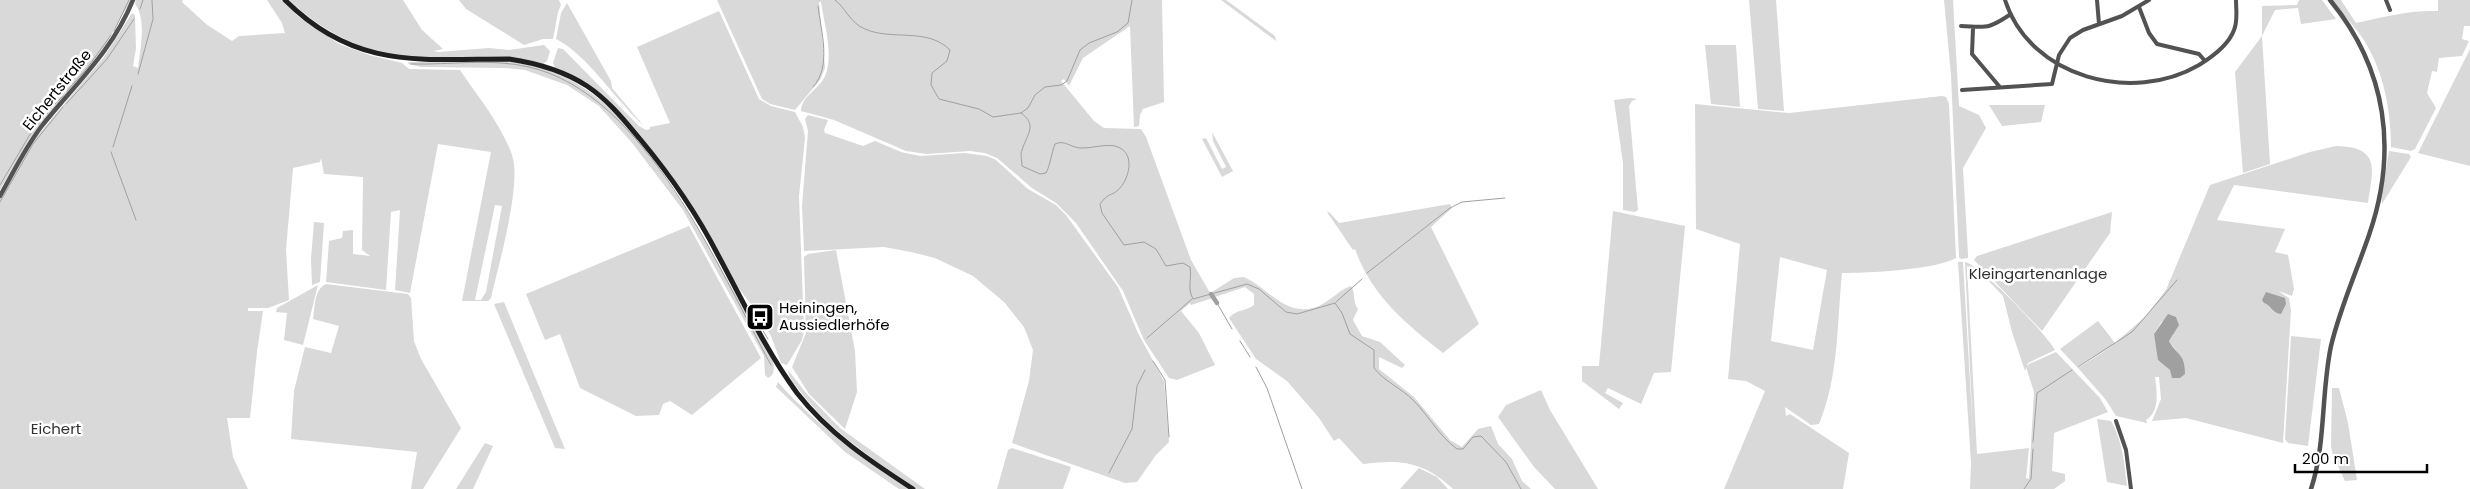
<svg xmlns="http://www.w3.org/2000/svg" width="2470" height="489" font-family="Poppins,sans-serif">
<style>
.green{fill:#d9d9d9;fill-rule:evenodd}
.water{fill:#a0a0a0}
.lines{fill:none;stroke-linecap:round;stroke-linejoin:round}
.stream{stroke:#a0a0a0;stroke-width:1}
.canal{stroke:#a0a0a0;stroke-width:4.5}
.minor{stroke:#525252;stroke-width:4}
.tertiary{stroke:#525252;stroke-width:4.5}
.secondary{stroke:#1f1f1f;stroke-width:5}
.labels{text-anchor:middle;stroke-width:5;stroke-linejoin:round;paint-order:stroke}
.street-label{font-size:15px;fill:#000;stroke:#fff}
.park-label{font-size:15px;fill:#303030;stroke:#fff}
.poi-label{font-size:15px;fill:#000;stroke:#fff;text-anchor:start}
</style>
<rect width="100%" height="100%" fill="#fff"/>
<path class="green" d="M 0,0 L 131,0 L 103,50 L 33,134 L 0,190 Z
M 136,0 L 183,0 L 182,2 L 206,24 L 232,41 L 239,36 L 285,33 L 282,23 L 267,0 L 281,0 L 298,16 L 339,44 L 369,55 L 402,63 L 409,69 L 460,70 C 478,97 501,124 512,155 C 522,184 499,263 491,298 L 488,301 L 462,301 L 491,152 L 438,144 L 410,293 L 395,290 L 400,210 L 391,212 L 386,290 L 326,282 L 329,241 L 342,238 L 343,231 L 353,230 L 353,254 L 370,256 L 362,250 L 363,177 L 324,174 L 321,158 L 320,162 L 293,168 L 286,250 L 289,300 L 268,308 L 248,308 L 248,311 L 263,311 L 257,352 L 250,418 L 227,418 L 233,457 L 248,489 L 0,489 L 0,199 L 32,142 L 104,57 L 132,13 L 135,15 L 136,49 L 133,66 L 138,68 C 140,49 147,20 135,4 ZM 495,205 L 502,206 L 486,292 L 481,300 L 475,300 Z
M 289,0 L 403,0 L 422,30 L 443,49 L 434,51 L 438,52 L 489,48 L 509,50 L 544,45 L 550,51 L 547,61 L 543,64 C 498,52 459,60 414,58 C 367,54 323,33 289,0 Z
M 459,0 L 559,0 L 561,5 L 558,12 L 553,39 L 543,39 L 524,45 L 466,9 Z
M 717,0 L 1162,0 L 1164,102 L 1143,109 L 1140,115 L 1139,126 L 1134,127 L 1130,26 L 1083,58 L 1069,86 L 1064,79 L 1061,81 L 1094,121 L 1104,128 L 1141,129 L 1146,137 L 1191,260 L 1213,298 L 1191,305 L 1190,303 L 1181,311 L 1199,333 L 1215,365 L 1177,380 L 1169,378 L 1144,340 L 1123,291 L 1076,223 L 1056,203 L 1032,188 L 997,158 L 985,153 L 970,151 L 927,154 L 906,151 L 834,120 L 801,111 C 801,96 820,89 825,76 C 834,55 824,23 821,2 L 819,2 L 825,68 L 820,80 L 795,110 L 770,104 L 762,99 Z
M 1221,0 L 1226,0 L 1275,36 L 1276,41 Z
M 1749,0 L 1776,0 L 1784,111 L 1758,109 Z
M 1944,0 L 1953,0 L 1959,106 L 1979,115 L 1986,128 L 1963,168 L 1968,254 L 1968,258 L 1961,259 L 1959,257 L 1951,75 Z
M 2299,0 L 2322,0 L 2336,19 L 2301,24 L 2298,8 L 2275,10 L 2262,36 L 2270,164 L 2243,173 L 2235,72 L 2262,36 L 2262,6 L 2297,5 Z
M 2331,0 L 2341,0 L 2356,23 C 2383,17 2410,10 2438,11 L 2438,0 L 2470,0 L 2470,26 L 2464,26 L 2462,39 L 2469,41 L 2462,56 L 2439,58 L 2437,72 L 2432,71 L 2427,93 L 2436,108 L 2415,149 L 2411,151 L 2391,147 C 2391,111 2384,73 2365,42 C 2356,27 2342,14 2331,0 Z
M 567,3 L 611,81 L 612,88 L 643,125 C 616,101 587,54 556,39 L 561,13 Z
M 719,11 L 759,99 L 771,106 L 795,112 L 803,127 L 805,138 L 799,196 L 804,330 L 802,340 L 787,365 L 781,363 L 771,336 L 757,312 L 737,286 L 666,170 L 639,133 L 608,100 L 555,68 L 553,63 L 558,48 L 563,49 L 639,126 L 646,130 L 650,129 L 650,127 L 670,123 L 637,47 Z
M 1705,45 L 1736,45 L 1740,107 L 1711,104 Z
M 2470,49 L 2470,166 L 2418,153 Z
M 502,61 C 530,63 560,72 584,88 C 612,106 633,133 652,159 C 699,223 734,293 773,362 C 774,368 775,375 768,378 L 765,375 L 764,356 L 683,210 L 633,144 L 599,106 L 567,85 L 525,70 L 506,68 L 421,67 L 408,64 L 409,62 Z
M 1942,96 L 1946,97 L 1949,104 L 1956,258 C 1935,270 1867,273 1842,273 C 1837,323 1839,377 1819,424 L 1811,425 L 1785,407 L 1786,416 L 1790,414 L 1849,453 L 1843,489 L 1724,489 L 1765,391 L 1746,381 L 1728,379 L 1740,244 L 1696,229 L 1695,104 L 1789,113 ZM 1780,257 L 1827,270 L 1813,350 L 1771,341 Z
M 1630,98 L 1637,99 L 1632,101 L 1629,106 L 1638,210 L 1635,212 L 1623,210 L 1623,163 L 1614,100 Z
M 1989,105 L 2045,105 L 2041,122 L 2002,126 Z
M 808,115 L 828,120 L 824,130 L 825,133 L 863,146 L 875,141 L 901,152 L 920,156 L 965,153 L 987,156 L 996,160 L 1028,189 L 1056,205 L 1066,215 L 1118,287 L 1138,333 L 1164,381 L 1169,442 L 1156,455 L 1137,482 L 1125,483 L 1012,443 L 1029,381 L 1033,350 L 1024,327 L 1004,302 L 973,276 L 935,258 L 911,252 L 884,247 L 804,251 L 802,206 L 808,131 L 805,119 Z
M 1212,132 L 1233,171 L 1222,177 L 1202,139 L 1206,138 L 1222,169 L 1226,167 L 1213,141 Z
M 2336,146 C 2381,147 2373,169 2368,203 L 2234,185 L 2217,220 L 2285,229 L 2275,252 L 2288,255 L 2294,289 L 2292,296 L 2278,291 L 2289,298 L 2291,310 L 2283,443 L 2186,418 L 2152,421 L 2161,399 L 2159,377 L 2155,377 C 2157,391 2160,412 2146,420 L 2147,423 L 2116,416 L 2106,400 L 2078,368 L 2116,344 L 2077,367 L 2060,349 L 2098,321 L 2115,343 L 2146,316 L 2166,290 L 2210,185 L 2310,152 ZM 2162,321 L 2173,335 L 2169,341 L 2177,352 L 2170,370 L 2159,360 L 2154,334 Z
M 2389,151 L 2409,154 L 2411,157 L 2382,204 L 2381,197 Z
M 1450,204 L 1452,208 L 1431,227 L 1479,324 L 1443,353 C 1406,324 1371,295 1355,249 L 1353,250 L 1327,212 L 1329,212 L 1339,223 Z
M 1613,211 L 1685,226 L 1671,372 L 1654,373 L 1641,404 L 1608,388 L 1605,393 L 1623,403 L 1619,409 L 1582,381 L 1582,366 L 1599,366 Z
M 2112,212 L 2110,233 L 2042,331 L 1974,260 L 1977,256 Z
M 314,222 L 324,223 L 320,282 L 312,285 L 311,259 Z
M 689,226 L 761,358 L 692,415 L 670,401 L 663,404 L 659,415 L 636,416 L 580,388 L 560,334 L 545,340 L 526,294 Z
M 836,250 L 855,351 L 857,392 L 845,429 L 809,394 L 792,367 L 806,333 L 804,257 L 808,254 Z
M 1958,262 L 1963,262 L 1973,434 L 1965,262 C 1981,265 2046,334 2055,350 L 2028,363 L 2025,371 L 2012,332 L 2003,296 L 1983,275 L 1967,266 L 1977,454 L 2029,448 L 2026,478 L 2029,479 L 2034,392 L 2026,367 L 2029,364 L 2056,352 L 2100,398 L 2108,412 L 2054,433 L 2052,471 L 2065,474 L 2065,481 L 2054,489 L 1970,489 L 1971,463 Z
M 1244,277 C 1270,289 1286,319 1319,306 C 1330,301 1339,290 1351,286 C 1356,293 1352,301 1358,309 L 1353,320 L 1362,336 L 1380,342 L 1405,365 L 1402,368 L 1379,357 L 1379,369 L 1414,397 L 1450,440 L 1462,447 L 1478,429 L 1491,426 L 1498,444 L 1512,459 L 1522,481 L 1531,489 L 1453,489 C 1424,462 1402,459 1363,464 L 1339,438 L 1334,441 L 1319,418 L 1287,381 L 1256,359 L 1229,318 C 1236,309 1247,311 1254,305 L 1254,294 L 1245,287 L 1215,297 L 1212,292 L 1234,278 Z
M 326,284 L 408,294 L 411,298 L 414,341 L 421,359 L 461,428 L 423,489 L 411,489 L 417,452 L 291,439 L 294,391 L 305,347 L 331,353 L 339,326 L 313,319 C 315,307 314,289 326,284 Z
M 318,285 L 303,345 L 284,340 L 287,313 L 276,312 L 277,308 Z
M 504,302 L 565,449 L 555,448 L 494,304 Z
M 2291,336 L 2321,339 L 2308,446 L 2288,443 L 2285,439 Z
M 788,370 L 807,394 L 840,428 L 925,489 L 917,489 C 873,459 831,432 799,390 C 795,384 788,377 788,370 Z
M 778,382 C 816,425 861,457 908,489 L 899,489 L 845,452 L 776,387 Z
M 2332,388 L 2339,388 L 2348,423 L 2357,480 L 2345,481 L 2333,456 L 2331,446 Z
M 1541,390 L 1550,410 L 1598,489 L 1555,489 L 1534,467 L 1498,417 L 1506,405 Z
M 2097,419 L 2111,421 C 2123,442 2124,462 2127,486 L 2107,482 Z
M 485,443 L 493,446 L 473,489 L 456,489 Z
M 1012,448 L 1071,467 L 1063,489 L 997,489 L 1008,450 Z
M 1419,468 L 1437,477 L 1448,489 L 1400,489 Z"/>
<path class="water" d="M 2266,292 L 2285,298 L 2286,304 L 2281,314 C 2273,314 2271,305 2264,303 L 2262,300 Z
M 2168,314 L 2176,317 L 2179,325 L 2169,341 C 2177,356 2185,353 2185,374 L 2180,378 L 2172,378 L 2170,370 L 2158,360 L 2154,334 Z"/>
<g class="lines">
<path class="stream" d="M 835,0 C 845,7 850,23 865,29 C 892,41 927,27 950,50 L 947,61 L 932,73 L 931,85 L 939,99 L 979,109 L 993,117 L 1021,113 L 1028,108 L 1035,95 L 1045,87 L 1061,85 L 1067,81 L 1080,50 L 1089,43 L 1117,32 L 1128,23 L 1132,0
M 140,9 L 143,0
M 114,31 L 129,0
M 411,64 C 450,65 491,58 529,67 C 646,94 718,268 771,365
M 138,74 L 153,19 L 152,0
M 813,87 C 832,66 821,32 818,6
M 67,91 L 88,67 L 111,35
M 66,104 L 107,59 L 134,19
M 54,105 L 63,96
M 1021,113 C 1038,125 1027,134 1022,150 C 1020,154 1022,161 1022,166 L 1040,174 L 1046,173 C 1051,163 1051,154 1055,144 C 1065,139 1072,149 1083,148 C 1093,148 1109,143 1118,147 C 1136,154 1129,180 1118,190 C 1110,197 1109,192 1100,204 L 1102,213 L 1124,245 L 1144,242 L 1156,249 L 1166,266 L 1183,263 L 1190,267 C 1192,279 1187,288 1193,299 L 1247,284 L 1259,289 L 1286,312 L 1297,314 L 1335,303 L 1342,313 L 1350,334 L 1374,350 L 1374,368 C 1385,382 1401,388 1413,400 C 1429,416 1439,436 1457,449 L 1463,449 L 1473,437 L 1481,436 L 1506,462 L 1521,489
M 113,147 L 132,86
M 111,152 L 136,220
M 0,185 L 29,136 L 50,110
M 0,202 L 33,144 L 63,107
M 1367,273 L 1450,208 L 1462,202 L 1505,198
M 1336,302 L 1362,279
M 1217,303 L 1232,329
M 748,306 L 768,339
M 1147,338 L 1192,299
M 1240,341 L 1250,357
M 1153,361 L 1165,380 L 1169,437
M 1256,367 L 1267,388 L 1302,489
M 2078,367 L 2132,332 L 2177,280
M 2033,442 L 2037,393 L 2072,370
M 1109,473 L 1132,429 L 1137,386 L 1145,370
M 2024,489 L 2031,479 L 2033,449"/>
<path class="canal" d="M 1211,294 L 1217,303"/>
<path class="minor" d="M 2005,0 C 2030,78 2133,104 2199,65 C 2212,57 2229,44 2234,30 C 2238,21 2236,10 2236,0
M 2097,0 L 2099,24
M 2386,0 L 2390,10
M 2139,7 L 2149,33 L 2157,44 L 2199,54 L 2205,61
M 1961,26 C 1987,27 1987,30 2011,14
M 1973,28 L 1972,54 L 1999,86
M 1962,90 L 2052,84 L 2059,55 L 2070,38 L 2083,30 L 2122,16 L 2149,0
M 2116,421 L 2126,450 L 2131,489"/>
<path class="tertiary" d="M 0,196 C 13,173 25,148 41,127 C 75,84 112,52 133,0
M 2311,489 C 2326,444 2321,393 2331,346 C 2340,308 2356,273 2369,235 C 2398,151 2387,69 2330,0"/>
<path class="secondary" d="M 285,0 C 355,70 420,59 509,59 C 536,63 564,71 587,86 C 608,100 624,120 640,139 C 670,175 697,214 718,255 C 743,301 766,351 797,393 C 829,434 870,461 913,489"/>
</g>
<defs>
<symbol id="bus-square" viewBox="-11 -11 22 22"><rect x="-9" y="-9" width="18" height="18" rx="4" fill="#000" stroke="#fff"/><path d="M-5-6H5V4H4V6H2V4H-2V6H-4V4H-5ZM-3.5-4V0h7V-4ZM-3.5 1.2v1.5H-2V1.2ZM2 1.2v1.5H3.5V1.2Z" fill="#fff"/></symbol>
</defs>
<g fill-rule="evenodd">
<use href="#bus-square" x="744" y="301" width="32" height="32"/>
</g>
<g class="labels">
<g class="street-label">
<text transform="translate(57 90) rotate(-51)" y="5">Eichertstraße</text>
</g>
<g class="park-label">
<text x="2038" y="279">Kleingartenanlage</text>
<text x="56" y="434">Eichert</text>
</g>
<g class="poi-label">
<text x="779" y="313">Heiningen,<tspan x="779" dy="17">Aussiedlerhöfe</tspan></text>
</g>
</g>
<path d="M2295 464v8h132v-8" fill="none" stroke="#000000" stroke-width="2.5"/>
<text x="2302" y="464" font-size="15" fill="#000000" stroke="#ffffff" stroke-width="4" paint-order="stroke">200 m</text>
</svg>
